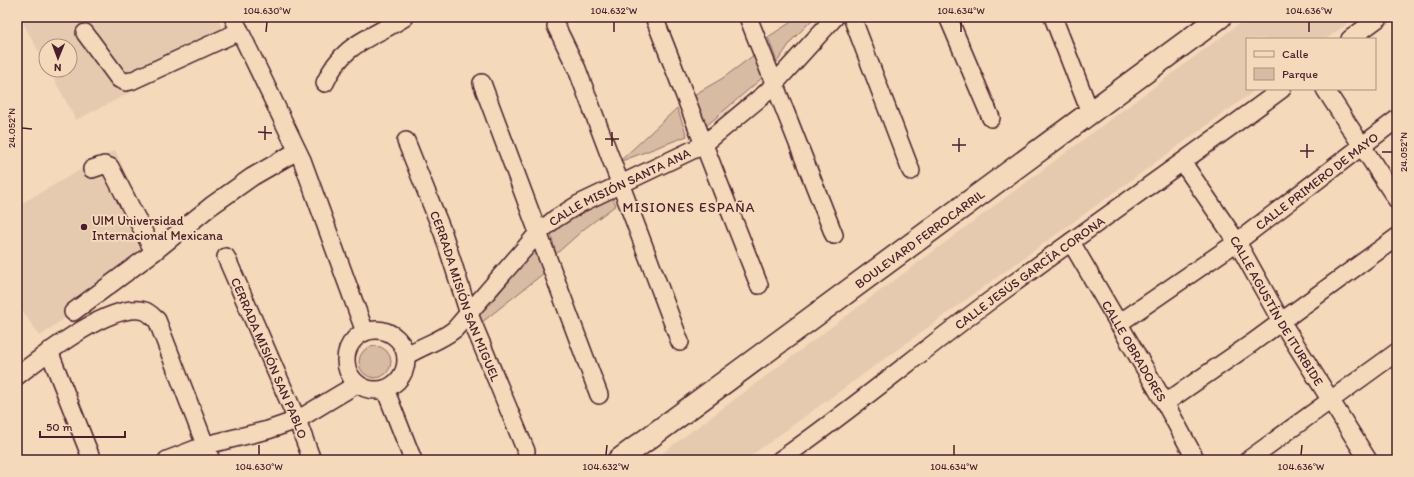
<svg xmlns="http://www.w3.org/2000/svg" width="1414" height="477" font-family="Itim,sans-serif">
<style>
.built{fill:#e6cab0}
.green{fill:#d8bba3;stroke:#916d67}
.lines{fill:none;stroke-linecap:round;stroke-linejoin:round}
.minor-casing{stroke:#4a1f2b;stroke-width:20}
.major-casing{stroke:#4a1f2b;stroke-width:25}
.minor{stroke:#f4d9bb;stroke-width:17}
.major{stroke:#f4d9bb;stroke-width:22}
.ticks{fill:none;stroke:#4a1f2b;stroke-width:1.5}
.poi-dot{fill:#4a1f2b;stroke:#f4d9bb;stroke-width:1.5}
.labels{text-anchor:middle;stroke-width:4;stroke-linejoin:round;paint-order:stroke}
.street-label{font-size:13px;fill:#4a1f2b;stroke:#f4d9bb}
.poi-label{font-size:13px;fill:#4a1f2b;stroke:#f4d9bb;text-anchor:start}
.neighbourhood-label{font-size:14px;letter-spacing:1px;fill:#4a1f2b;stroke:#f4d9bb}
.neatline{fill:none;stroke:#4a1f2b;stroke-width:1.5}
.ticks-label{font-size:10px;text-anchor:middle;fill:#4a1f2b}
</style>
<rect width="100%" height="100%" fill="#f4d9bb"/>
<filter id="ink" filterUnits="userSpaceOnUse"><feTurbulence type="fractalNoise" baseFrequency=".025" numOctaves="2"/><feDisplacementMap in="SourceGraphic" scale="8" xChannelSelector="R" yChannelSelector="G"/><feConvolveMatrix kernelMatrix="1 2 1 2 8 2 1 2 1" color-interpolation-filters="sRGB"/></filter>
<g filter="url(#ink)">
<path class="built" d="M 20,17 L 217,17 L 229,43 L 76,120 L 49,70 L 70,70 L 70,46 L 46,46 L 46,65 Z
M 1248,17 L 1356,17 L 1326,39 L 1247,39 L 1247,89 L 1257,89 L 745,460 L 653,460 Z
M 115,150 L 160,248 L 40,336 L 17,303 L 17,206 Z"/>
<path class="green" d="M 799,17 L 815,17 L 793,39 L 777,62 L 768,37 Z
M 754,55 L 762,78 L 705,127 L 692,96 L 723,78 Z
M 677,108 L 687,136 L 619,162 Z
M 611,195 L 616,205 L 584,229 L 556,254 L 550,230 Z
M 534,247 L 544,273 L 481,323 L 478,317 L 505,279 Z
M359 362a16 16 0 1 1 32 0a16 16 0 1 1-32 0Z"/>
<g class="lines">
<defs>
<g id="minor">
<path d="M 233,17 L 302,160 L 365,332"/>
<path d="M 654,17 L 759,285"/>
<path d="M 748,17 L 834,235"/>
<path d="M 852,17 L 911,171"/>
<path d="M 948,17 L 991,118"/>
<path d="M 1053,17 L 1090,112"/>
<path d="M 556,26 L 577,69 L 680,342"/>
<path d="M 85,33 L 119,79 L 126,82 L 131,81 L 240,31"/>
<path d="M 1350,39 L 1380,17"/>
<path d="M 325,83 C 343,42 371,39 405,17"/>
<path d="M 482,83 L 599,395"/>
<path d="M 1325,89 L 1397,200"/>
<path id="s1" d="M 406,141 L 443,233 L 469,314 L 526,451"/>
<path id="s2" d="M 1183,163 L 1237,242 L 1281,321 L 1368,460"/>
<path d="M 92,169 L 104,165 L 110,167 L 154,252"/>
<path id="s3" d="M 1071,242 L 1165,403 L 1196,460"/>
<path id="s4" d="M 226,257 L 297,420 L 312,460"/>
<path d="M 73,312 L 154,252 L 211,206 L 252,177 L 297,151"/>
<path id="s5" d="M 1118,324 L 1237,242 L 1397,119"/>
<circle cx="376" cy="360" r="30"/>
<path d="M 49,351 L 92,460"/>
<path id="s6" d="M 406,356 C 423,345 439,342 455,329 L 538,233 L 555,219 L 579,204 L 703,145 L 767,92 L 835,17"/>
<path d="M 17,376 C 43,356 111,301 145,311 C 150,313 153,317 157,320 L 211,460"/>
<path d="M 385,389 L 413,460"/>
<path d="M 1165,403 L 1252,343 L 1397,237"/>
<path d="M 167,460 L 206,445 L 268,430 L 297,420 L 357,384"/>
<path id="s7" d="M 780,460 C 859,405 932,342 1010,286 C 1100,220 1192,156 1282,89"/>
<path d="M 1248,460 L 1397,352"/>
</g>
<g id="major">
<path id="s8" d="M 619,460 L 1220,17"/>
</g>
</defs>
<use href="#minor" class="minor-casing"/>
<use href="#major" class="major-casing"/>
<use href="#minor" class="minor"/>
<use href="#major" class="major"/>
</g>
</g>
<path class="ticks" d="M 266,32 L 267,22M 614,32 L 614,22M 961,32 L 961,22M 1309,32 L 1309,22M 22,128 L 32,129M 258,132 L 272,133M 605,139 L 619,139M 265,140 L 265,126M 952,145 L 966,145M 612,146 L 612,132M 1300,151 L 1314,151M 959,152 L 959,138M 1382,152 L 1392,152M 1307,158 L 1307,144M 259,455 L 259,445M 606,455 L 607,445M 954,455 L 954,445M 1301,455 L 1302,445"/>
<circle class="poi-dot" cx="84" cy="227" r="4"/>
<g class="labels">
<g class="street-label">
<text dy="5" stroke="none"><textPath href="#s5" startOffset="245">CALLE PRIMERO DE MAYO</textPath></text>
<text dy="5" stroke="none"><textPath href="#s6" startOffset="277">CALLE MISIÓN SANTA ANA</textPath></text>
<text dy="5" stroke="none"><textPath href="#s8" startOffset="373">BOULEVARD FERROCARRIL</textPath></text>
<text dy="5" stroke="none"><textPath href="#s7" startOffset="312">CALLE JESÚS GARCÍA CORONA</textPath></text>
<text dy="5" stroke="none"><textPath href="#s1" startOffset="166">CERRADA MISIÓN SAN MIGUEL</textPath></text>
<text dy="5" stroke="none"><textPath href="#s2" startOffset="175">CALLE AGUSTÍN DE ITURBIDE</textPath></text>
<text dy="5" stroke="none"><textPath href="#s3" startOffset="126">CALLE OBRADORES</textPath></text>
<text dy="5" stroke="none"><textPath href="#s4" startOffset="110">CERRADA MISIÓN SAN PABLO</textPath></text>
</g>
<g class="poi-label">
<text x="92" y="225">UIM Universidad<tspan x="92" dy="15">Internacional Mexicana</tspan></text>
</g>
<g class="neighbourhood-label">
<text x="689" y="212">MISIONES ESPAÑA</text>
</g>
</g>
<rect width="1414" height="477" fill="none" stroke="#f4d9bb" stroke-width="44"/>
<rect x="1246" y="38" width="130" height="52" fill="#f4d9bb" stroke="#b08f81"/>
<rect x="1254" y="51" width="20" height="6" fill="#f4d9bb" stroke="#b08f81"/>
<text x="1282" y="58" font-size="12" fill="#4a1f2b">Calle</text>
<rect x="1254" y="68" width="20" height="12" fill="#d8bba3" stroke="#b08f81"/>
<text x="1282" y="78" font-size="12" fill="#4a1f2b">Parque</text>
<g transform="translate(58 58) rotate(181)"><circle r="19" fill="#f4d9bb" stroke="#b08f81"/>
<path d="M0-3L7 15L0 10L-7 15Z" fill="#4a1f2b"/>
<text y="-6" font-size="11" font-weight="bold" text-anchor="middle" fill="#4a1f2b">N</text>
</g>
<path d="M40 431v6h85v-6" fill="none" stroke="#4a1f2b" stroke-width="2"/>
<text x="46" y="431" font-size="12" fill="#4a1f2b" stroke="#f4d9bb" stroke-width="3" paint-order="stroke">50 m</text>
<rect x="22" y="22" width="1370" height="433" class="neatline"/>
<g class="ticks-label">
<text x="267" y="14">104.630°W</text>
<text x="614" y="14">104.632°W</text>
<text x="961" y="14">104.634°W</text>
<text x="1309" y="14">104.636°W</text>
<text transform="translate(11 128) rotate(-90)" y="4">24.052°N</text>
<text transform="translate(1403 152) rotate(-90)" y="4">24.052°N</text>
<text x="259" y="470">104.630°W</text>
<text x="606" y="470">104.632°W</text>
<text x="954" y="470">104.634°W</text>
<text x="1301" y="470">104.636°W</text>
</g>
</svg>
